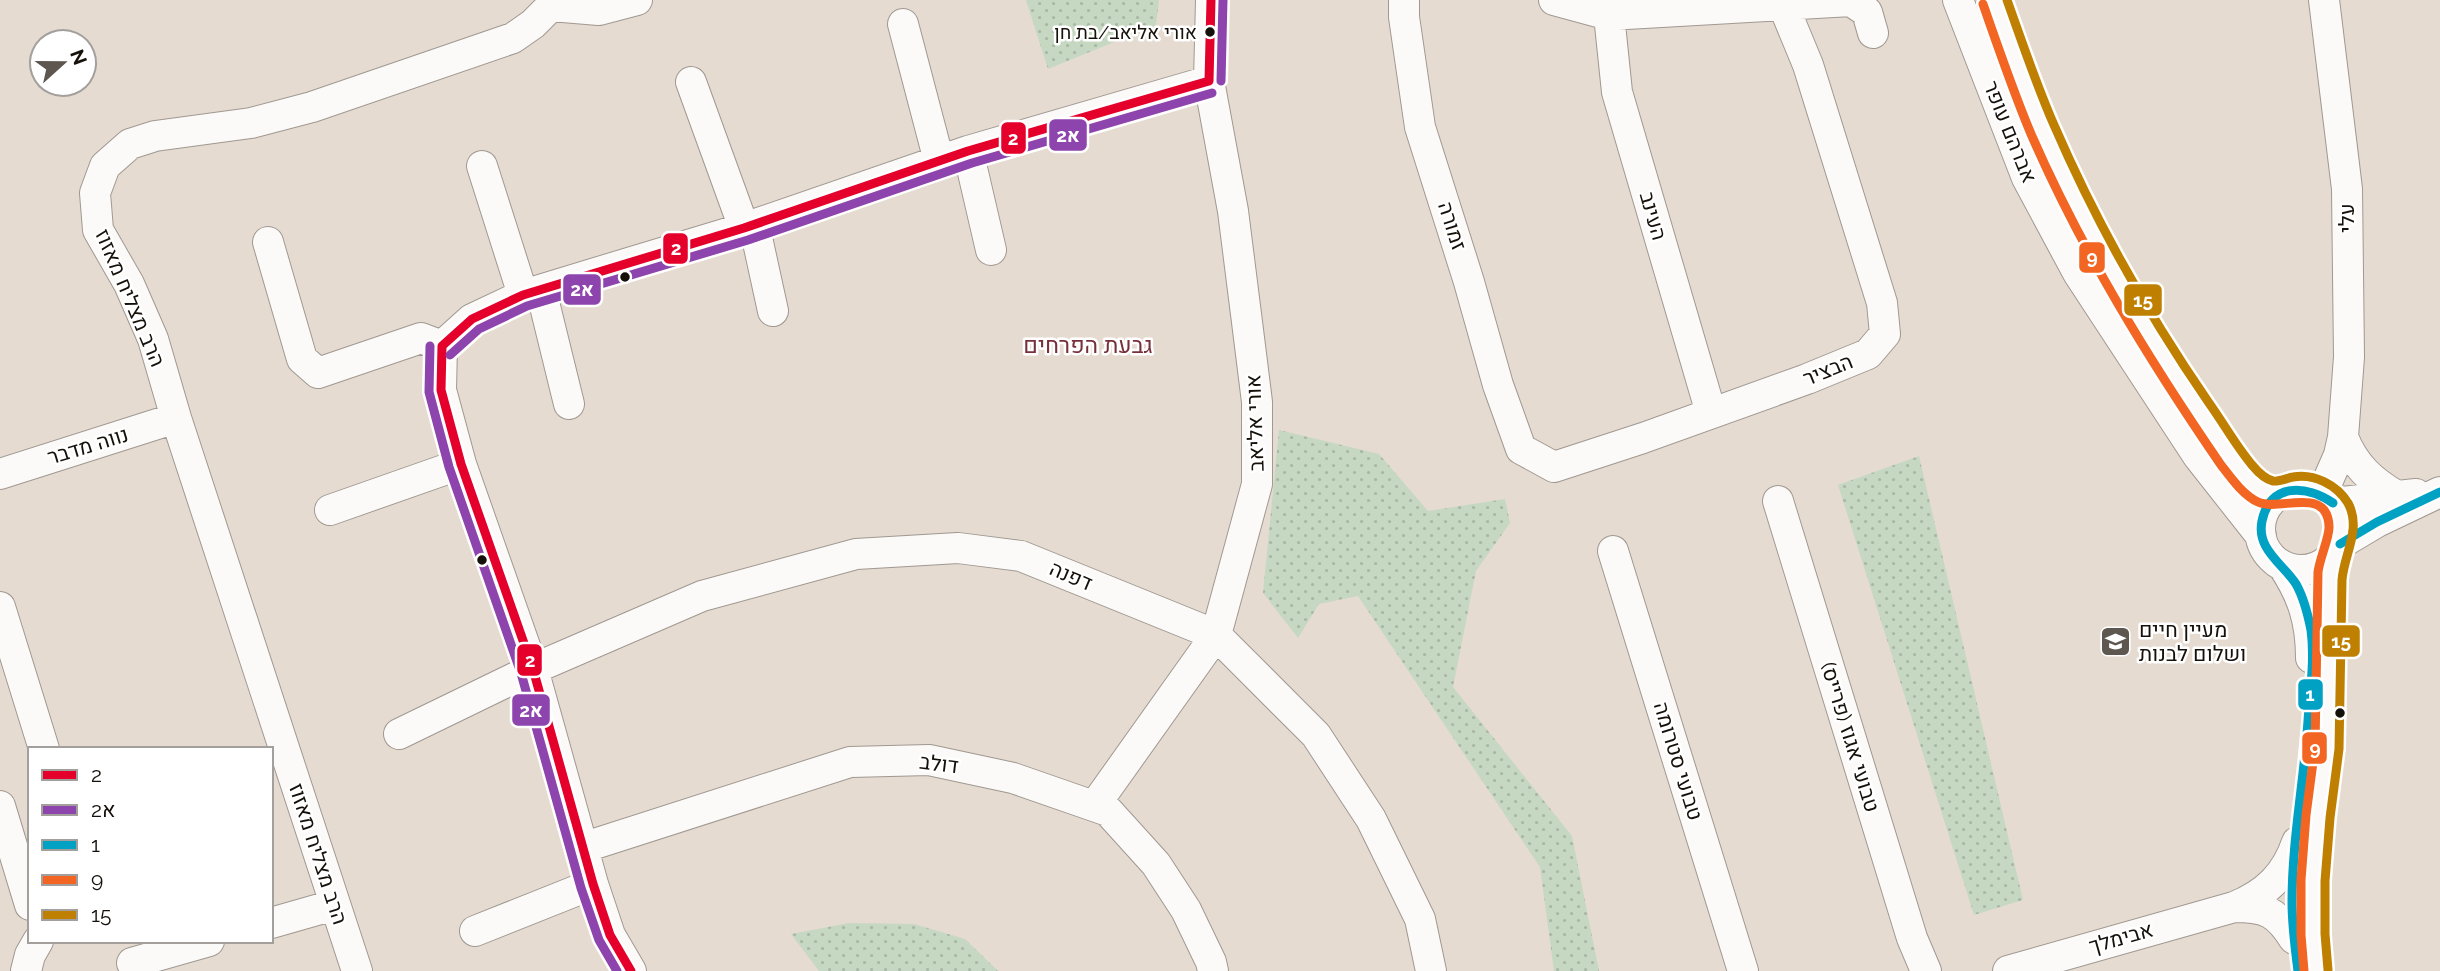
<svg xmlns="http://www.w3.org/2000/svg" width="2440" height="971" font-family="Raleway,Heebo,sans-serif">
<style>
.park{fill:url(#park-dots)}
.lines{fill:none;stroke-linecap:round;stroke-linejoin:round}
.minor-casing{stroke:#a09891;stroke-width:32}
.minor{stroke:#fbfaf8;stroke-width:30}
.bus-1-casing{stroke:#fff;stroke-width:14}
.bus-2-casing{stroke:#fff;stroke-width:14}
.bus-3-casing{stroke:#fff;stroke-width:14}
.bus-4-casing{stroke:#fff;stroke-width:14}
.bus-5-casing{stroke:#fff;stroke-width:14}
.bus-1{stroke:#e4002b;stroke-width:9}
.bus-2{stroke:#8e44ad;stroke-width:9}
.bus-3{stroke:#01a1c4;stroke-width:9}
.bus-4{stroke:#f26522;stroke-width:9}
.bus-5{stroke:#bf8002;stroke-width:9}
.bus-dot{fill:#16100a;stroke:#fff;stroke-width:2.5}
.labels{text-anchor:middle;stroke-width:5;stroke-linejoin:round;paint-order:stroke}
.bus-label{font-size:19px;fill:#16100a;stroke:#fff;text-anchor:end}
.street-label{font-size:21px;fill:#16100a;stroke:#fff}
.poi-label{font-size:21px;fill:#16100a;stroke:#fff;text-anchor:start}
.neighbourhood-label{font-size:23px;fill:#77303a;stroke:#fff}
.line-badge{stroke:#fff;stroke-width:2.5}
.badge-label{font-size:19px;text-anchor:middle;font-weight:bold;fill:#fff}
</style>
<defs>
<pattern id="park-dots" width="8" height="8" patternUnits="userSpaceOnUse" patternTransform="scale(1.75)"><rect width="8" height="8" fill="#c6d8c2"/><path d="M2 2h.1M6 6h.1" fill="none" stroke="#a9b8a5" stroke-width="1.8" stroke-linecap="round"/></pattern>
</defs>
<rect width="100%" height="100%" fill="#e5dbd1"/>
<path class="park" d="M 1026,0 L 1159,0 L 1156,25 L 1048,69 Z
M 1279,430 L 1379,454 L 1428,511 L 1505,499 L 1510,523 L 1476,571 L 1453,687 L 1572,836 L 1599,971 L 1554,971 L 1540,867 L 1358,596 L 1319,604 L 1298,638 L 1263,593 Z
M 1919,456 L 2023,900 L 1974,915 L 1838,485 Z
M 849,923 L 914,924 L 965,939 L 998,971 L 819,971 L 791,934 Z"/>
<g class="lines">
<defs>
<path id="minor" d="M 1404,0 L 1404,17 L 1420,127 L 1469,282 L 1498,385 L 1521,449 L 1554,467 L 1643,438 L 1807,379 L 1868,354 L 1885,334 L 1882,303 L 1808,65 L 1784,7
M 1554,0 L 1609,15 L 1851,1 L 1867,12 L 1873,33
M 1623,0 L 1609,15 L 1617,92 L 1711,413
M 1958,0 L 2027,178 L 2078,273 L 2198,456 L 2261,536
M 1994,0 L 2049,145 L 2114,272 L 2159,348 L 2209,424 L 2251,482 L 2265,491 L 2280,494
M 903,24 L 939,161
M 691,82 L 744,228
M 968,151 L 991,250
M 482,166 L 523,295
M 754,224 L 773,311
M 268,242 L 302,359 L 318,373 L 421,338 L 442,346
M 541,290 L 569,404
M 442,346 L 472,319 L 523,295 L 744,228 L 968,151 L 1209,81
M 442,346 L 441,390 L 461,464 L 533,669 L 593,884 L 610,935 L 631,971
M 2343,437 C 2354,465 2371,481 2397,496
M 0,474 L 176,418
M2260 529a41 41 0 1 1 82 0a41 41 0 1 1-82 0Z
M 2322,494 L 2339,455 L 2343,437 L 2349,357 L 2347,189 L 2324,0
M 1778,501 L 1912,938 L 1926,971
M 2333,503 L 2416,494
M 330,510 L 461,464
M 2340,544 L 2377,522 L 2440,492
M 1613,551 L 1743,971
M 2283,566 C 2303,596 2311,622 2311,658
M 0,607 L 44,749
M 399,734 L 533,669 L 702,596 L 856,554 L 958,548 L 1021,556 L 1216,635 L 1316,735 L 1371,819 L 1420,919 L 1431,971
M 1095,805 L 1216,635 L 1257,484 L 1257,402 L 1246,314 L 1233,211 L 1209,81 L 1211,0
M 0,806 L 30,905
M 582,848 L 850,762 L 929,760 L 1013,778 L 1108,811 L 1156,864 L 1186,910 L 1211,962 L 1213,971
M 2234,907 C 2266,907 2277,912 2294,939
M 271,923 L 334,905
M 475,931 L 593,884
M 132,963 L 209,941
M 26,971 L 30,955 L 38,941
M 357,971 L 176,418 L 153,339 L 129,284 L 98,230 L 95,193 L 105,166 L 130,144 L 155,136 L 251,123 L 312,107 L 513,38 L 533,24 L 551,6 L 599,10 L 637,0
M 2008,971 L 2234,907 C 2266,894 2286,875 2297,842
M 2316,971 L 2312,932 L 2312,886 L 2317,825 L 2326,750 L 2331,661 L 2328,613 L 2333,556"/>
</defs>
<use href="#minor" class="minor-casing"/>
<use href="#minor" class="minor"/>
<defs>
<path id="bus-1" d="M 1209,81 L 1211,0
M 442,346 L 472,319 L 523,295 L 744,228 L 968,151 L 1209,81
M 442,346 L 441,390 L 461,464 L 533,669 L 593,884 L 610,935 L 631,971"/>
<path id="bus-2" d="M 1221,81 L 1223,0
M 430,346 L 429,392 L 449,467 L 521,673 L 581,888 L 599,940 L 617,971
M 450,355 L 479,329 L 527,306 L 748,240 L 972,163 L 1212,93"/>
<path id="bus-3" d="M 2340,544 L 2377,522 L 2440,492
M 2298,971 C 2295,948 2292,925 2292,902 C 2292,841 2304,781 2308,721 C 2310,691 2315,660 2311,630 C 2308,615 2304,598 2296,584 C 2283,564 2256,549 2262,521 C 2270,482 2307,485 2333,503"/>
<path id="bus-4" d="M 1983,4 C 1998,47 2013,91 2031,134 C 2082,251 2149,360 2221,465 C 2231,478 2243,495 2258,502 C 2279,512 2327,485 2329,526 C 2330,536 2320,557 2318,572 L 2315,747 L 2306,815 L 2301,880 L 2301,935 L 2304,971"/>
<path id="bus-5" d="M 2007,0 C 2022,42 2036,84 2054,125 C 2096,222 2149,316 2209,403 C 2224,424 2236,446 2252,465 C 2257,471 2264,479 2273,481 C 2279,482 2287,478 2293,477 C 2314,473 2337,485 2348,503 C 2362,529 2344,554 2342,580 L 2339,749 L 2330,818 L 2325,881 L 2325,934 L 2328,970"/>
</defs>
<use href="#bus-1" class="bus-1-casing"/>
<use href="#bus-2" class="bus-2-casing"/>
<use href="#bus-3" class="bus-3-casing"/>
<use href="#bus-4" class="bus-4-casing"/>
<use href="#bus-5" class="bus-5-casing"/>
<use href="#bus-1" class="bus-1"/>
<use href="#bus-2" class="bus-2"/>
<use href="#bus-3" class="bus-3"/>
<use href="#bus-4" class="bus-4"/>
<use href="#bus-5" class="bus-5"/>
</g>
<defs>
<symbol id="school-square" viewBox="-11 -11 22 22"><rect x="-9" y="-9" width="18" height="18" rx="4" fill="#5e5750" stroke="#fff"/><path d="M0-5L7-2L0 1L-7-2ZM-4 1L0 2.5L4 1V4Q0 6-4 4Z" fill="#fff"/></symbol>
</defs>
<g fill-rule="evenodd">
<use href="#school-square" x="2098" y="624" width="35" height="35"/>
</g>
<g class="bus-dot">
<circle cx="1210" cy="32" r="6"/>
<circle cx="625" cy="277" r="6"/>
<circle cx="482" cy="560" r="6"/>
<circle cx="2340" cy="713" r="6"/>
</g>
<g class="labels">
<g class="bus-label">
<text x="1197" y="39">אורי אליאב/בת חן</text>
</g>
<g class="street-label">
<text transform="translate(2010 132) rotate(68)" y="7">אברהם עופר</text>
<text transform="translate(1653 216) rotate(74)" y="7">העינב</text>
<text transform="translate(2347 218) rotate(-90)" y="7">עלי</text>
<text transform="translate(1452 226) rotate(72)" y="7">זמורה</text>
<text transform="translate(130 298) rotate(67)" y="7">הרב מצליח מאזוז</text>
<text transform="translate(1828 370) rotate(-22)" y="7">הבציר</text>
<text transform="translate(1255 423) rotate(-92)" y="7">אורי אליאב</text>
<text transform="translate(88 446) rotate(-17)" y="7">נווה מדבר</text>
<text transform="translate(1071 576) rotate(23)" y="7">דפנה</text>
<text transform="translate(1850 737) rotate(73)" y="7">טבועי אגוז (פרייס)</text>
<text transform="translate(1678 761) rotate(73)" y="7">טבועי סטרומה</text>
<text transform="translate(939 764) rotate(7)" y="7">דולב</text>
<text transform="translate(318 854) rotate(72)" y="7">הרב מצליח מאזוז</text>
<text transform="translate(2121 938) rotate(-16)" y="7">אבימלך</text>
</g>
<g class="poi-label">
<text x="2139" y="637">מעיין חיים<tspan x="2139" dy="24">ושלום לבנות</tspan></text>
</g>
<g class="neighbourhood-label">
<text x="1088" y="353">גבעת הפרחים</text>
</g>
</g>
<g class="line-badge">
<rect x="1048" y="118" width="40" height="34" rx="7" fill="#8e44ad"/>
<rect x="1000" y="121" width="27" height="34" rx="7" fill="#e4002b"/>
<rect x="662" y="232" width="27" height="33" rx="7" fill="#e4002b"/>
<rect x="2078" y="241" width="28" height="33" rx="7" fill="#f26522"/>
<rect x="562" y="273" width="40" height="33" rx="7" fill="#8e44ad"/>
<rect x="2123" y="283" width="40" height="34" rx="7" fill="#bf8002"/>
<rect x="2321" y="624" width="40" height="34" rx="7" fill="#bf8002"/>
<rect x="516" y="643" width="27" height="34" rx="7" fill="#e4002b"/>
<rect x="2297" y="678" width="27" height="33" rx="7" fill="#01a1c4"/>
<rect x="511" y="693" width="40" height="34" rx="7" fill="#8e44ad"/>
<rect x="2301" y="731" width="27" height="34" rx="7" fill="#f26522"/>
</g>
<g class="badge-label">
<text x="1068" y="142">2א</text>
<text x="1013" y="145">2</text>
<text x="676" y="255">2</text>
<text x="2092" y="264">9</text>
<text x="582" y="296">2א</text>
<text x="2143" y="307">15</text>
<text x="2341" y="648">15</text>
<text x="530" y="667">2</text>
<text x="2310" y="701">1</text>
<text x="531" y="717">2א</text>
<text x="2315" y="755">9</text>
</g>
<rect x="28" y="747" width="245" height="196" fill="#ffffff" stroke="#a29f9d" stroke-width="2"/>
<rect x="42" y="770" width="35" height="10" fill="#e4002b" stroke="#a29f9d" stroke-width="2"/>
<text x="91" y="782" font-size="21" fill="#16100a">2</text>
<rect x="42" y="805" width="35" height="10" fill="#8e44ad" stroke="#a29f9d" stroke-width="2"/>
<text x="91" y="817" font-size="21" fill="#16100a">2א</text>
<rect x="42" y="840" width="35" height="10" fill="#01a1c4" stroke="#a29f9d" stroke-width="2"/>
<text x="91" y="852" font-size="21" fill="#16100a">1</text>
<rect x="42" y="875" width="35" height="10" fill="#f26522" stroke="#a29f9d" stroke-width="2"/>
<text x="91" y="887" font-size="21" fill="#16100a">9</text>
<rect x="42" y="910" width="35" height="10" fill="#bf8002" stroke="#a29f9d" stroke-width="2"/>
<text x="91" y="922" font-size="21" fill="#16100a">15</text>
<g transform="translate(63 63) rotate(69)"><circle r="33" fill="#ffffff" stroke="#a29f9d" stroke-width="2"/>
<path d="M0-5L12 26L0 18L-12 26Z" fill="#5e5750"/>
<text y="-10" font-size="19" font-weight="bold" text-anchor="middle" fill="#16100a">N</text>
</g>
</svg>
